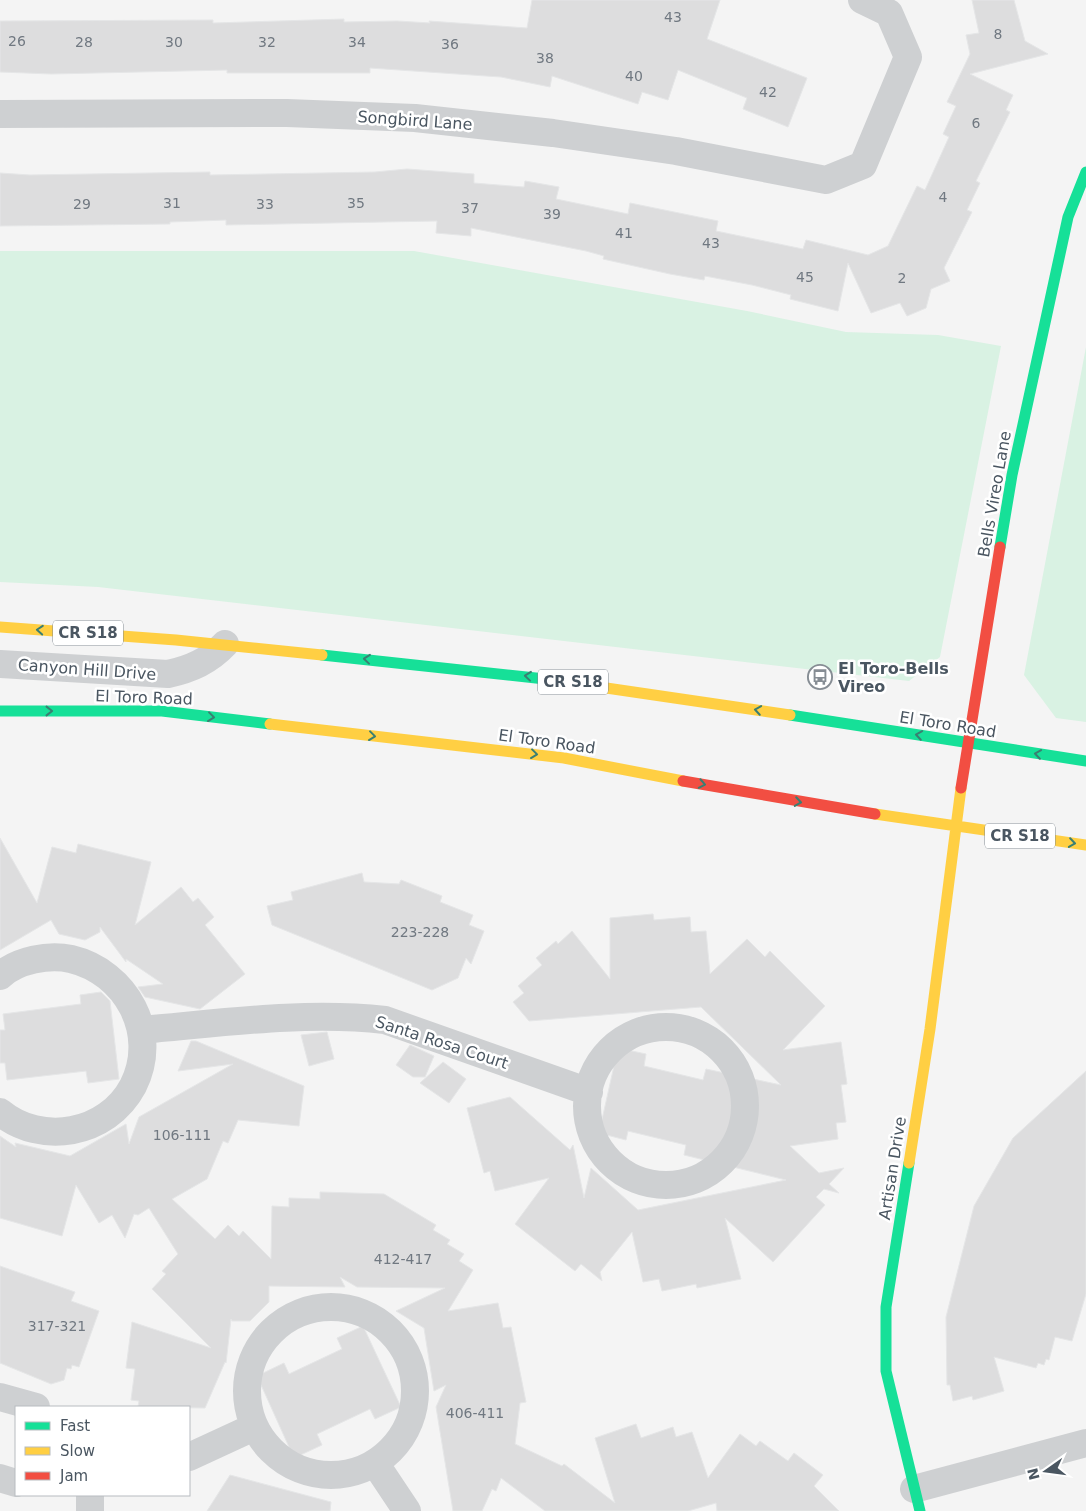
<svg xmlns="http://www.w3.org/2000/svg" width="1086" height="1511" font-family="'DejaVu Sans',sans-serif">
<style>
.green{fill:#d9f2e3}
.building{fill:#ddddde;stroke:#e5e6e7}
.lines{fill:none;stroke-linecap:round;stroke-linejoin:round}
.street{stroke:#ced0d2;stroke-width:28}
.fast{stroke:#16e098;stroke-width:11}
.slow{stroke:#ffcf43;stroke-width:11}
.jam{stroke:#f24e42;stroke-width:11}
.oneway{stroke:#3a7f72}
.labels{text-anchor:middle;stroke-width:5;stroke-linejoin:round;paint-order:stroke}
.number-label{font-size:14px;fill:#707881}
.shield{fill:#fff;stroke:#808990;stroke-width:1}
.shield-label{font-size:15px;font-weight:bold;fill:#4a5661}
.street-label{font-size:16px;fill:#4a5661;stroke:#fff}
.poi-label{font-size:16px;font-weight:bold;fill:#4a5661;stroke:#fff;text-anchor:start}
</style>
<rect width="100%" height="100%" fill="#f4f4f4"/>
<path class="green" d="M 0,251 L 414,251 L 747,311 L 846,332 L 938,335 L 1001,346 L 940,657 L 909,681 L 98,587 L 0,582 Z
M 1086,347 L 1086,722 L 1056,718 L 1024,675 Z"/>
<path class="building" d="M 532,0 L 720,0 L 707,39 L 807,78 L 788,127 L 743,109 L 747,98 L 678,70 L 668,100 L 642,92 L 638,104 L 552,76 L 550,87 L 501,77 L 370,68 L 370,73 L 227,73 L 227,70 L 51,74 L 0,72 L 0,21 L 213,20 L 213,23 L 344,19 L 344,22 L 397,21 L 430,23 L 429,21 L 527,28 Z
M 972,0 L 1014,0 L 1025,41 L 1048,54 L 970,74 L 1013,95 L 1006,110 L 1010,112 L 976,181 L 980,183 L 967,210 L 972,212 L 944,268 L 950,281 L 931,289 L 926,308 L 907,316 L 900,303 L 871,313 L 848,263 L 838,311 L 790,299 L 791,295 L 752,285 L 705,276 L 704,280 L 670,274 L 603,259 L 604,256 L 586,251 L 471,228 L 471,236 L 436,233 L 437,221 L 226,225 L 226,220 L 170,222 L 170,224 L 0,226 L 0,173 L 30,175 L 210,172 L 210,175 L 375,172 L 407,169 L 474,174 L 474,183 L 524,187 L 525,181 L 559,187 L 556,199 L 628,214 L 630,203 L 718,221 L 716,231 L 803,249 L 806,240 L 868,255 L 888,246 L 917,186 L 925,190 L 949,137 L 943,134 L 956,106 L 947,102 L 970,54 L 966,35 L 979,33 Z
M 0,838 L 37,903 L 52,847 L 76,853 L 78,844 L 151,862 L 135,925 L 181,887 L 193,902 L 198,898 L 214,917 L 205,925 L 245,974 L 200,1009 L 145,997 L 138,987 L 163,984 L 126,959 L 126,962 L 100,927 L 100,932 L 85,940 L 59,934 L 51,920 L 0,950 Z
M 362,873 L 364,882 L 399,884 L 401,880 L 442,896 L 440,902 L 473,915 L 469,925 L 484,931 L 471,964 L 466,958 L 458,978 L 432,990 L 272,925 L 267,906 L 293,900 L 291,892 Z
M 653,914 L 654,920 L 690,917 L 691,932 L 706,931 L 710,974 L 747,939 L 765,957 L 770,951 L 825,1006 L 783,1050 L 841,1042 L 847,1084 L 841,1085 L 846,1122 L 836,1123 L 838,1139 L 790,1146 L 819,1173 L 844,1168 L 829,1184 L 839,1193 L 824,1189 L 816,1197 L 825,1205 L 773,1262 L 725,1218 L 741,1279 L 697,1288 L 696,1284 L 662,1291 L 659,1279 L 643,1282 L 632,1232 L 600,1272 L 602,1281 L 581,1264 L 575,1271 L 515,1224 L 549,1178 L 495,1191 L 490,1171 L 484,1173 L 467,1108 L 510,1097 L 570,1150 L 573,1145 L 584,1198 L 591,1168 L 638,1210 L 786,1180 L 684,1155 L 686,1145 L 628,1131 L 626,1140 L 599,1133 L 618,1048 L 646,1054 L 644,1066 L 703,1080 L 706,1069 L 781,1085 L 701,1007 L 529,1021 L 513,1002 L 524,993 L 518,986 L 542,965 L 536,958 L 556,941 L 558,944 L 572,931 L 610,979 L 610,918 Z
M 101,992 L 110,1001 L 119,1079 L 88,1083 L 86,1071 L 7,1080 L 5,1063 L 0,1063 L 0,1030 L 5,1030 L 3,1014 L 81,1004 L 80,995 Z
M 327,1032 L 334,1059 L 309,1066 L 301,1035 Z
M 191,1041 L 196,1041 L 304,1086 L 299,1126 L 238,1120 L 228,1143 L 223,1141 L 207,1179 L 172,1199 L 215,1239 L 228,1225 L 239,1236 L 243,1231 L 271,1259 L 272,1206 L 289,1207 L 289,1198 L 320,1199 L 320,1192 L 384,1194 L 436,1225 L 433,1230 L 450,1240 L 447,1244 L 464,1254 L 459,1261 L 473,1270 L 448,1311 L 498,1303 L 503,1328 L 511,1327 L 526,1402 L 520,1403 L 515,1444 L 562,1466 L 564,1464 L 615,1503 L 595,1438 L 636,1424 L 641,1438 L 673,1427 L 676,1437 L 692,1432 L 708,1478 L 740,1434 L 756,1446 L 760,1441 L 788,1461 L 794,1453 L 823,1475 L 814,1486 L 839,1511 L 717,1511 L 716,1503 L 688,1511 L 545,1511 L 501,1478 L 496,1491 L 492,1489 L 482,1511 L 453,1511 L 436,1407 L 446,1385 L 434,1391 L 424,1328 L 396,1311 L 445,1288 L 357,1287 L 340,1277 L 345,1287 L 269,1286 L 269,1302 L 250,1321 L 232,1321 L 231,1319 L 226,1363 L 225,1362 L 205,1408 L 138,1407 L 139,1401 L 131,1400 L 135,1369 L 126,1368 L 132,1322 L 211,1348 L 152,1289 L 166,1274 L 162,1271 L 178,1254 L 149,1208 L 138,1215 L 134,1214 L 125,1238 L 112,1215 L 99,1223 L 76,1185 L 62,1236 L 0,1218 L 0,1136 L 16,1147 L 15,1143 L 70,1156 L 126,1124 L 129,1144 L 139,1117 L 233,1064 L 178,1071 Z
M 410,1045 L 434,1056 L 425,1077 L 413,1077 L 396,1065 Z
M 443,1062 L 466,1079 L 449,1103 L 420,1083 Z
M 1086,1071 L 1086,1294 L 1072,1341 L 1055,1337 L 1049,1360 L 1046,1359 L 1044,1365 L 1038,1363 L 1036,1368 L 994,1357 L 1004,1391 L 973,1400 L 972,1396 L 953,1401 L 950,1385 L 947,1385 L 946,1317 L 974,1206 L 1013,1138 Z
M 0,1266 L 75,1292 L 71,1301 L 99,1311 L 79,1367 L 72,1365 L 71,1369 L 67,1368 L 64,1380 L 51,1384 L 0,1363 Z
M 363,1326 L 401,1407 L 375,1419 L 370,1409 L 317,1434 L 322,1445 L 294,1458 L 257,1376 L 284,1363 L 289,1374 L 342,1349 L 337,1338 Z
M 230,1475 L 331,1502 L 330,1511 L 207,1511 Z"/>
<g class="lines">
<path class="street" d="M 0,114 L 287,113 L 415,118 L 553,133 L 676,151 L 826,180 L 863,165 L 908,57 L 889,13 L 862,0
M 0,664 L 168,674 C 191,669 209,661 225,644
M 0,976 C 17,960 49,954 71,959 C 126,972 160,1033 133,1086 C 107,1135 41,1146 0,1112
M587 1106a79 79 0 1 1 158 0a79 79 0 1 1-158 0Z
M 141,1030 C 222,1023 304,1011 385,1020 L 589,1092
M247 1391a84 84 0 1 1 168 0a84 84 0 1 1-168 0Z
M 0,1397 L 36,1407
M 189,1457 L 254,1427
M 375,1463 L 407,1511
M 0,1478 L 16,1483
M 914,1489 L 1086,1443
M 90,1511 L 90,1495"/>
<path class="fast" d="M 1000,547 L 1012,475 L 1068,217 L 1086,172
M 322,655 L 545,679
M 0,711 L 162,711 L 270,724
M 790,715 L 1086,761
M 909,1163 L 886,1307 L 886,1371 L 920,1511"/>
<path class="slow" d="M 0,627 L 176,640 L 322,655
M 545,679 L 790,715
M 270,724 L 564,758 L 683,781
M 875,814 L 1086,845
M 909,1163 L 930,1029 L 961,788"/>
<path class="jam" d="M 683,781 L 875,814
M 961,788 L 1000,547"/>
</g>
<defs><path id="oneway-chevron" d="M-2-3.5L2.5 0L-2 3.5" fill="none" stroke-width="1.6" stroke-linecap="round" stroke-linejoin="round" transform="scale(1.25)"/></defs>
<g class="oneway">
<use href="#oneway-chevron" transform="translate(40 630) rotate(-176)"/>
<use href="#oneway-chevron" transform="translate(367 659) rotate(-174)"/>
<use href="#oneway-chevron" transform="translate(528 676) rotate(-174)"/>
<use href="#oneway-chevron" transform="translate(758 710) rotate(-171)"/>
<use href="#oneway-chevron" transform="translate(49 711)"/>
<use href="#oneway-chevron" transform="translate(211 717) rotate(7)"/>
<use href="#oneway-chevron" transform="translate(919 735) rotate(-171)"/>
<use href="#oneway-chevron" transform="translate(372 736) rotate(7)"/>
<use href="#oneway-chevron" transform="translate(534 754) rotate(7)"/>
<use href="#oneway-chevron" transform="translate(1038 754) rotate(-172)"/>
<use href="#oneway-chevron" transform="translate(702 784) rotate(11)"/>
<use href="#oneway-chevron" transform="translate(798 802) rotate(9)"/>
<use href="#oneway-chevron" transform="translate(1072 843) rotate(8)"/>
</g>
<defs>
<symbol id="bus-ring" viewBox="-11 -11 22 22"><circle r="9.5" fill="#fff" stroke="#868d94" stroke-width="1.5"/><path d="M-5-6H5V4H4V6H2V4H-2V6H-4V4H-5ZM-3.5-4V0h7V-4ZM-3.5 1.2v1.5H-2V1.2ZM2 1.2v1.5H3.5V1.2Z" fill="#868d94"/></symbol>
</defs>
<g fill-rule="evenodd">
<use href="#bus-ring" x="806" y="663" width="28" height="28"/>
</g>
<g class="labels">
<g class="number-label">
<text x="673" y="22">43</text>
<text x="998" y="39">8</text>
<text x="17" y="46">26</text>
<text x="84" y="47">28</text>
<text x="174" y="47">30</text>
<text x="267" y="47">32</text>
<text x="357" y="47">34</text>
<text x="450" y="49">36</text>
<text x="545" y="63">38</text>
<text x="634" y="81">40</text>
<text x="768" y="97">42</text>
<text x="976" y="128">6</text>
<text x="943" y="202">4</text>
<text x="172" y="208">31</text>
<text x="356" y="208">35</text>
<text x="82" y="209">29</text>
<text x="265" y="209">33</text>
<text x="470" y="213">37</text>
<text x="552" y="219">39</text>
<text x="624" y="238">41</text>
<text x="711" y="248">43</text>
<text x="805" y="282">45</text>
<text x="902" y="283">2</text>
<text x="420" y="937">223-228</text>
<text x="182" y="1140">106-111</text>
<text x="403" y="1264">412-417</text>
<text x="57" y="1331">317-321</text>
<text x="475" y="1418">406-411</text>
</g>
<g class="shield">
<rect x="53" y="620.5" width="70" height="25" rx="4"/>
<rect x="538" y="669.5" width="70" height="25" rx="4"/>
<rect x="985" y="823.5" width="70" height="25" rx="4"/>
</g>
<g class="shield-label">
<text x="88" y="638">CR S18</text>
<text x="573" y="687">CR S18</text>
<text x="1020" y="841">CR S18</text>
</g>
<g class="street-label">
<text transform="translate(415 120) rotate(4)" y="6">Songbird Lane</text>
<text transform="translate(994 494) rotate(-80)" y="6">Bells Vireo Lane</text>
<text transform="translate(87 669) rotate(4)" y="6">Canyon Hill Drive</text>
<text transform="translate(144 697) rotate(2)" y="6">El Toro Road</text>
<text transform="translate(948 724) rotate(9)" y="6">El Toro Road</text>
<text transform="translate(547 741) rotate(8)" y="6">El Toro Road</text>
<text transform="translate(442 1042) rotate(18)" y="6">Santa Rosa Court</text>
<text transform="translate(892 1168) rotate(-81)" y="6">Artisan Drive</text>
</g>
<g class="poi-label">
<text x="838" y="674">El Toro-Bells<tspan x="838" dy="18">Vireo</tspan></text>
</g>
</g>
<rect x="15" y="1406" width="175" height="90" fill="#ffffff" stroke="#b7bbc0"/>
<rect x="25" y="1422" width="25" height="8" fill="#16e098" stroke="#b7bbc0"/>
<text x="60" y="1431" font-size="15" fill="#4a5661">Fast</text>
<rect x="25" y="1447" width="25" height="8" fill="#ffcf43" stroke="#b7bbc0"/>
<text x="60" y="1456" font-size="15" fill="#4a5661">Slow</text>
<rect x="25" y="1472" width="25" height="8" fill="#f24e42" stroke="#b7bbc0"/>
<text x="60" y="1481" font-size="15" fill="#4a5661">Jam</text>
<g transform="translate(1046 1471) rotate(256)" stroke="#ffffff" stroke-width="4" paint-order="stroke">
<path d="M0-4L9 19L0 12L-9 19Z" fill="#4a5661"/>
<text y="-8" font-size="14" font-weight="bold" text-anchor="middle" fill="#4a5661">N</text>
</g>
</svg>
